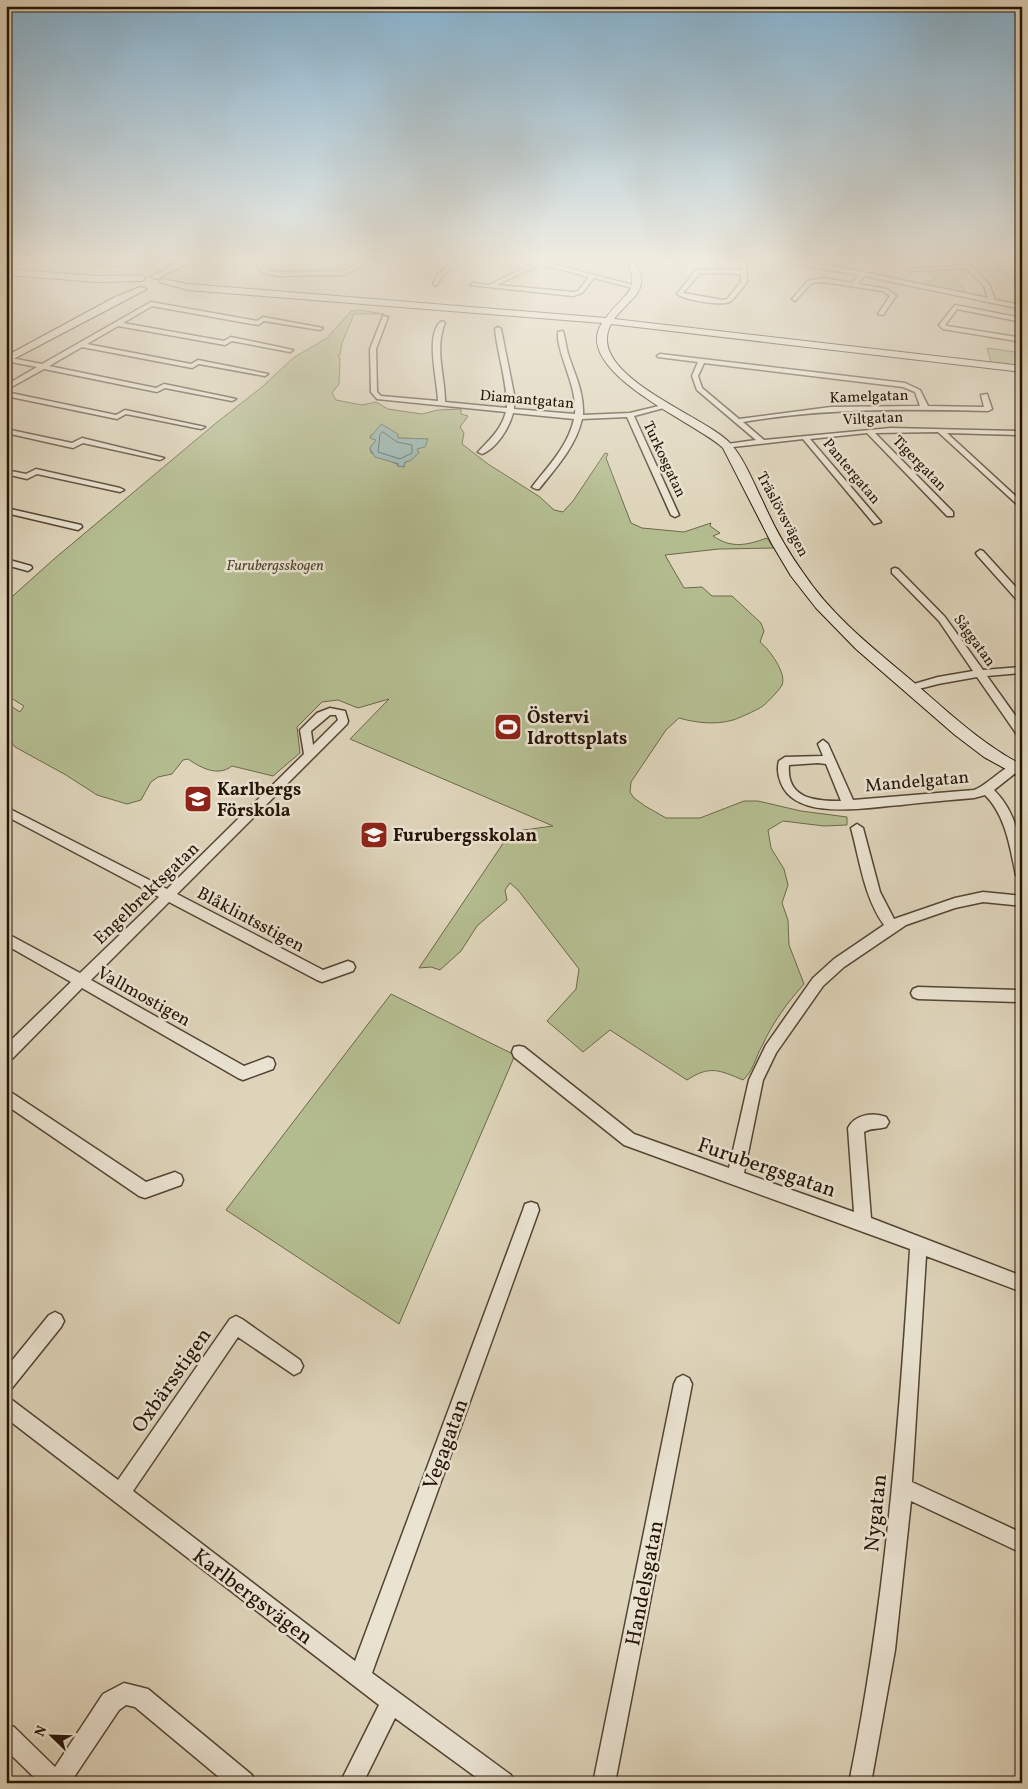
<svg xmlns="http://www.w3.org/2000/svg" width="1028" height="1789" font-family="Vollkorn,serif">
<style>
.green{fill:#b3bc8f;stroke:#6c684a;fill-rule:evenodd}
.water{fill:#94b7b5;stroke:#68766f}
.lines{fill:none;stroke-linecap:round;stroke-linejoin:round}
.shore{stroke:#5c665e;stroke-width:1}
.street-casing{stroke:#534433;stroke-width:3}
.secondary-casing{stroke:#251406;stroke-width:2}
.street{fill:#eae3d2;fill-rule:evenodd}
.secondary{fill:#eae3d2;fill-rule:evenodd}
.labels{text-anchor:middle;stroke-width:5;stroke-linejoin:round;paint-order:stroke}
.far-street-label{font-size:15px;fill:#251406;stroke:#eae3d2}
.far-park-label{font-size:15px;font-style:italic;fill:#50462f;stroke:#eae3d2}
.poi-label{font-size:18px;font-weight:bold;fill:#251406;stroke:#eae3d2;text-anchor:start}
.street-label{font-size:18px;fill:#251406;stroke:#eae3d2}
.near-street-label{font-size:21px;fill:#251406;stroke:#eae3d2}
</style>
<rect width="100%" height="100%" fill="#ded4ba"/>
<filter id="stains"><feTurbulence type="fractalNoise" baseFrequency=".004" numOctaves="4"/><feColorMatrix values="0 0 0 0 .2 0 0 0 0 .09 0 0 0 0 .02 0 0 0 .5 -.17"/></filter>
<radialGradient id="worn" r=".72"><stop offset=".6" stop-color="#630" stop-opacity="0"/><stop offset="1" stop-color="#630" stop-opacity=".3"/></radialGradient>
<path class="green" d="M 988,259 L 1022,259 L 1022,294 L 1021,293 Z
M 945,268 L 949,270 L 965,290 L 964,293 L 925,285 L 928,281 L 935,280 L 929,271 Z
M 359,310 L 384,314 L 354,314 L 342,343 L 340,355 L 337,355 L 340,358 L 339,384 L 332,393 L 336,400 L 362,405 L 376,402 L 388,409 L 422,414 L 438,410 L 461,409 L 461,414 L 468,416 L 460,427 L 464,433 L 462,444 L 488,464 L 540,497 L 554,510 L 563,512 L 573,501 L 605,453 L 608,454 L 606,458 L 631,523 L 642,528 L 684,532 L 711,523 L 710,526 L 720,533 L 713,536 C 732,549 747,545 767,538 L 774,548 L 719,549 L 665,555 L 684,588 L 702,587 L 712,596 L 732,596 L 761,623 L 764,631 L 760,642 C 769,649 787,673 782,685 C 781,688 768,702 764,705 C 762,708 737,719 733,720 C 716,725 696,723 679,718 L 666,730 L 631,782 L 630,792 L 634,798 L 645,806 L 666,818 L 700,818 L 744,801 L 758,801 L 801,811 L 847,817 L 847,825 L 824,826 L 783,821 L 768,830 L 771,848 L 784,869 L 788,885 L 782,903 L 788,920 L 789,945 L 804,984 C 787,1003 773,1022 762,1046 C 755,1058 754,1070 743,1080 C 719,1070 710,1065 687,1080 L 610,1030 L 583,1052 L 547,1021 L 576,989 L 579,969 L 518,890 L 510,883 L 505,890 L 507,900 L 477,926 L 461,951 L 440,970 L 431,967 L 419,968 L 506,839 L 517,831 L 553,826 L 350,739 L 389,699 L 358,708 L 338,700 L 322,702 L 297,727 L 300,753 L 273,776 L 232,766 C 218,777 201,768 188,759 L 183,760 L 172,774 L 158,777 L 151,782 L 141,800 L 127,804 L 97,795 L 66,775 L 15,747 L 6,734 L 6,703 L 20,712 L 24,706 L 6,695 L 6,602 L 54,559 L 216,423 L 262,387 L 293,358 L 327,338 L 351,311 ZM 387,427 L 398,438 L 428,439 L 405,462 L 404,467 L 371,453 L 370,448 L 376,440 L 370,438 L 371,435 Z
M 987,348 L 1022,353 L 1022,366 L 991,362 Z
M 391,994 L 515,1055 L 399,1324 L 226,1210 Z"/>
<path class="water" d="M 381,424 L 398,434 L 398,438 L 428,439 L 425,447 L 417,449 L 419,453 L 410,461 L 405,462 L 404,467 L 397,466 L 399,464 L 375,457 L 370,448 L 376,440 L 370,438 Z"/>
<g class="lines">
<path class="shore" d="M 383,432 L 397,442 L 412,445 L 412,453 L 400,459 L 378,452 L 380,435 Z"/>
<defs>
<path id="street" d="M 66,259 L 120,262 L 143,259 L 120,266 L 62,261 Z
M 253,259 L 258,259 L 268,271 L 278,272 L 344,271 L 365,259 L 372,259 L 345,275 L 278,276 L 264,273 Z
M 439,259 L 445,259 L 443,262 L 450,267 L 464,259 L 471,259 L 443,275 L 436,286 L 433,284 L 439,273 L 446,269 L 436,262 Z
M 523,259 L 533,259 L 640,287 L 637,289 L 594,278 L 582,293 L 573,296 L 470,285 L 473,283 L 489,285 L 534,263 ZM 540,264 L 589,277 L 578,291 L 573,292 L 497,285 Z
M 740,259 L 746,259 L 747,282 C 742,288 737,296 731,301 C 723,307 685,300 677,294 L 696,270 L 741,270 ZM 700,273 L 741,274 L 741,282 L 727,299 L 723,300 L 683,293 Z
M 767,259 L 784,259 L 834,266 L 988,298 L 984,286 L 966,268 L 911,271 L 908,269 L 963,265 L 958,260 L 964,259 L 989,284 L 995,300 L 1022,305 L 1022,309 L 864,276 L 858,284 L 887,289 L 896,296 L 883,315 L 878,314 L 890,296 L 883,291 L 823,282 L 812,283 L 795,301 L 792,299 L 808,281 L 823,278 L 853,283 L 859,275 Z
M 841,259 L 864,259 L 862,261 Z
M 151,302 L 257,321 L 263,317 L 323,328 L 320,330 L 264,321 L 258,325 L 152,306 L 123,323 L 224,341 L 231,337 L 293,350 L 290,352 L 232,341 L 225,345 L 118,326 L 87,344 L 191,364 L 198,360 L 268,374 L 265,376 L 199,364 L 192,368 L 82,347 L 49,366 L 156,388 L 164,384 L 236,399 L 232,401 L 165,388 L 157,392 L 44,369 L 6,390 L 6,385 L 37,367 L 6,361 L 6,357 L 42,364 Z
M 955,305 L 1022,318 L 1022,322 L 957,309 L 945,325 L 947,326 L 1022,338 L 1022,342 L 943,329 L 939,325 Z
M 383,316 L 388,317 L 376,349 L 377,392 L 381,396 L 438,401 C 438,383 424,332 442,321 L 445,323 C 434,349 445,375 445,402 L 507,408 C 507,381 498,356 495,329 L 498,327 L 501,329 L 514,394 L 514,409 L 575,414 C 577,387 562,365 558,339 L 558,332 L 563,331 C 565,338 566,346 568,354 C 575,375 584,392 583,415 L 630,413 L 667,404 L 671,406 L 634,416 L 679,515 L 675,517 L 671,515 L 627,417 L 582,419 C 576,446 556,468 539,489 L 536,489 L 532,487 C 549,465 568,446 574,419 L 513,413 C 509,428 497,448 482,454 L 478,452 C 490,439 501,430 506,412 L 377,399 L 371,392 L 370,349 Z
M 660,354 L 905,383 L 920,390 L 928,406 L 984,407 L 981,395 L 987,394 L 992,409 L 988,411 C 906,409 824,408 743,422 L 764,440 L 891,428 L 1022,431 L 1022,435 L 947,433 L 1022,502 L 1022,509 L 938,432 L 875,433 L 953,512 L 953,516 L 947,516 L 867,433 L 810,439 L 881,522 L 874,524 L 803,439 L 724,448 L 724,444 L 727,444 L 756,440 L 697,390 L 692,376 L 698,362 L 658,357 L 657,356 ZM 704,363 L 903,387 L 915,392 L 920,406 L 831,407 L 739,419 L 702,388 L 698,376 Z
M 6,392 L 116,415 L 125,410 L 205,427 L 201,429 L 126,414 L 117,419 L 6,396 Z
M 6,429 L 72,443 L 82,438 L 164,458 L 160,460 L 83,443 L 73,448 L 6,433 Z
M 36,469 L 120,488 L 124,490 L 120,492 L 37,474 L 27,479 L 6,474 L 6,470 L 26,474 Z
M 6,508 L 81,525 L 82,527 L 78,530 L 6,513 Z
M 980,550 L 983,551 L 1022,594 L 1022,603 L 1019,602 L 977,555 L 976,553 Z
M 6,559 L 31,566 L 32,568 L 28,571 L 6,565 Z
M 895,568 L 898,569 L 945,617 L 983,670 L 1022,667 L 1022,673 L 987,676 L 1022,725 L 1022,737 L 1018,736 L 977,677 L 938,684 L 911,691 L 907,690 L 907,686 L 938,677 L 973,671 L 939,621 L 892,573 L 892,569 Z
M 330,708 L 345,711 L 348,721 L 347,724 L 177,894 L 323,970 L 348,961 L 353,963 L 355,967 L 353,971 L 322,982 L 317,980 L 169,902 L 91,980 L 244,1066 L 268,1057 L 273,1059 L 275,1064 L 273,1069 L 243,1080 L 238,1078 L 82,988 L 11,1060 L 6,1061 L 6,1045 L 71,982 L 6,945 L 6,933 L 80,973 L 159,897 L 6,816 L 6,807 L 167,889 L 304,754 L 300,730 L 317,713 ZM 330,715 L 336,715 L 338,720 L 313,745 L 311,731 Z
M 823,740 L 828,744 L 853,800 L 974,790 C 987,786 1007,762 1018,765 L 1020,768 L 1018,771 L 994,790 C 1019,815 1022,847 1022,880 L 1016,875 C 1010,847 1006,816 985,795 L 974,798 C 950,800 925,802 901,805 C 868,807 796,822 781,783 C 778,776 777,768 779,761 L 785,757 L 823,756 L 818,744 ZM 818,763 L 826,764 L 841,801 C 815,801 786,799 789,765 Z
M 857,824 L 863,828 L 880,892 L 894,919 L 955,898 L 983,892 L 1022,896 L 1022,906 L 983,902 L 955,908 L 906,925 L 844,967 L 823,986 L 776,1053 L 763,1080 L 744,1173 L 854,1212 L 848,1128 C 855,1114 874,1112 886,1117 L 889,1122 L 886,1127 C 878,1130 873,1127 864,1132 L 871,1218 L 1022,1276 L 1022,1292 L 926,1256 L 912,1482 L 1022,1533 L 1022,1553 L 911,1501 L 895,1650 L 871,1783 L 849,1783 C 885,1606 899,1429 910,1249 L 624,1145 L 514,1057 L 512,1052 L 514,1047 L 519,1046 L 524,1047 L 634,1134 L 729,1168 L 749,1080 L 766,1045 L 813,978 L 834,959 L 884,925 C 864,897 860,861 851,828 Z
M 918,987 L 1022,990 L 1022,1002 L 918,999 L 913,997 L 911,993 L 913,989 Z
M 6,1089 L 146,1182 L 175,1172 L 181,1175 L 183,1180 L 181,1185 L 145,1198 L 139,1196 L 6,1105 Z
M 531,1202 L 537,1204 L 539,1210 L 372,1673 L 511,1775 L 514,1783 L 484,1783 L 395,1718 L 363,1783 L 340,1783 L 379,1705 L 6,1418 L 6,1397 L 12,1400 L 118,1480 L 230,1319 L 236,1316 L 242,1319 L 300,1360 L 303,1366 L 300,1372 L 294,1375 L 238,1337 L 133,1491 L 355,1661 L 523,1210 L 525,1204 Z
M 55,1312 L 61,1315 L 64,1321 L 61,1327 L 12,1388 L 6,1391 L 6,1368 L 49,1315 Z
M 683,1375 L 689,1378 L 692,1384 L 615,1783 L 593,1783 L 674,1384 L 677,1378 Z
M 124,1683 L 148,1689 L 252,1775 L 255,1783 L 226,1783 L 135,1707 L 126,1705 L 119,1710 L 70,1783 L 40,1783 L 6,1750 L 6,1724 L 14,1727 L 55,1767 L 103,1694 Z"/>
<path id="secondary" d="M 184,259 L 196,259 L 157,279 L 150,277 Z
M 625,259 L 633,259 C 653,291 632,296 614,319 L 1022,366 L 1022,372 L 611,324 C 583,375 706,416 730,443 C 745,460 753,482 763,502 C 774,527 788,552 804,574 C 832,616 873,648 911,680 C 946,710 980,743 1022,765 L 1022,778 L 984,757 L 955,735 L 856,649 L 816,608 L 791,576 L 772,544 L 723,448 C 699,424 570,372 602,323 L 188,290 L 159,282 L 163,279 L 188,284 L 606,318 C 622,294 644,292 625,259 Z
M 6,269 L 97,276 L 142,275 L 146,278 L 142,281 L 97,282 L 6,275 Z
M 140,287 L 147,289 L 6,363 L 6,356 L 115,297 Z"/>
</defs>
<use href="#street" class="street-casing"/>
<use href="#secondary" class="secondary-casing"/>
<use href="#street" class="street"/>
<use href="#secondary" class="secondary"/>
</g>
<linearGradient id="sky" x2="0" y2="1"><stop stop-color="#86b5d4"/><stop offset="0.51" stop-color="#f0ece0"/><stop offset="1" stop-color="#f0ece0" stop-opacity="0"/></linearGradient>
<rect width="1028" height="510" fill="url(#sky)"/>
<defs>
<symbol id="stadium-square" viewBox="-11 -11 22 22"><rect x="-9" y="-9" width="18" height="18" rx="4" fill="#8f2418" stroke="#eae3d2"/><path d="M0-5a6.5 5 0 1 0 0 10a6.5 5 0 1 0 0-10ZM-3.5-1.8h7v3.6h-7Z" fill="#fff"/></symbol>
<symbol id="school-square" viewBox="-11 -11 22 22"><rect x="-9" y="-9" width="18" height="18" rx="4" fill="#8f2418" stroke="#eae3d2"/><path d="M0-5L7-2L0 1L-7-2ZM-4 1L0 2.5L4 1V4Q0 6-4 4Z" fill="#fff"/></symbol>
</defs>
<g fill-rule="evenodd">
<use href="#stadium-square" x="492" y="711" width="32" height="32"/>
<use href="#school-square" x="182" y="783" width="32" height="32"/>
<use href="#school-square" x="358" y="819" width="32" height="32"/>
</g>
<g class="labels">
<g class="far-street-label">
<text transform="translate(869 396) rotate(-2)" y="5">Kamelgatan</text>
<text transform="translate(527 399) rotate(5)" y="5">Diamantgatan</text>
<text transform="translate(873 418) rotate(-3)" y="5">Viltgatan</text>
<text transform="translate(665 459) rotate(65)" y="5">Turkosgatan</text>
<text transform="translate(920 463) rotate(46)" y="5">Tigergatan</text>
<text transform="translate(852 471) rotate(50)" y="5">Pantergatan</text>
<text transform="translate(783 514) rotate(62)" y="5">Träslövsvägen</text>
<text transform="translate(975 640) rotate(54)" y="5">Såggatan</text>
</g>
<g class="far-park-label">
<text x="275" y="570">Furubergsskogen</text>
</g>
<g class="poi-label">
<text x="527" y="723">Östervi<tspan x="527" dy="21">Idrottsplats</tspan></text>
<text x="217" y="795">Karlbergs<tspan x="217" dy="21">Förskola</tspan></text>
<text x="393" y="841">Furubergsskolan</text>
</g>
<g class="street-label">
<text transform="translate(917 781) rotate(-5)" y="6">Mandelgatan</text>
<text transform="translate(146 893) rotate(-44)" y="6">Engelbrektsgatan</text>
<text transform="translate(251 919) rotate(28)" y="6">Blåklintsstigen</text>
<text transform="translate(144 996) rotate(29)" y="6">Vallmostigen</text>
</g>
<g class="near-street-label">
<text transform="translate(767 1167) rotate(19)" y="7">Furubergsgatan</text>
<text transform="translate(171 1380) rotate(-55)" y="7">Oxbärsstigen</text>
<text transform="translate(445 1444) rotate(-70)" y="7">Vegagatan</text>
<text transform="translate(875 1513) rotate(-84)" y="7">Nygatan</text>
<text transform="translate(644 1583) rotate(-79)" y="7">Handelsgatan</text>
<text transform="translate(253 1596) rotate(37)" y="7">Karlbergsvägen</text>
</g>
</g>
<rect width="1028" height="1789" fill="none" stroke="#ded4ba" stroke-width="25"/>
<rect x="8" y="8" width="1013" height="1774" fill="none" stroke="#251406" stroke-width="2.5"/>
<rect x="12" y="12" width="1003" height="1764" fill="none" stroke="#251406"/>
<g transform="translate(52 1736) rotate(293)" stroke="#eae3d2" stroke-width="4" paint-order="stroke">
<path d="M0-4L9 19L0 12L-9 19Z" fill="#251406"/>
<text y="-8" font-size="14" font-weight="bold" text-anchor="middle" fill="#251406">N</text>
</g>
<rect width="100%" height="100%" filter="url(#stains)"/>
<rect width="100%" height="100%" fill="url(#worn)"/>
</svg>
